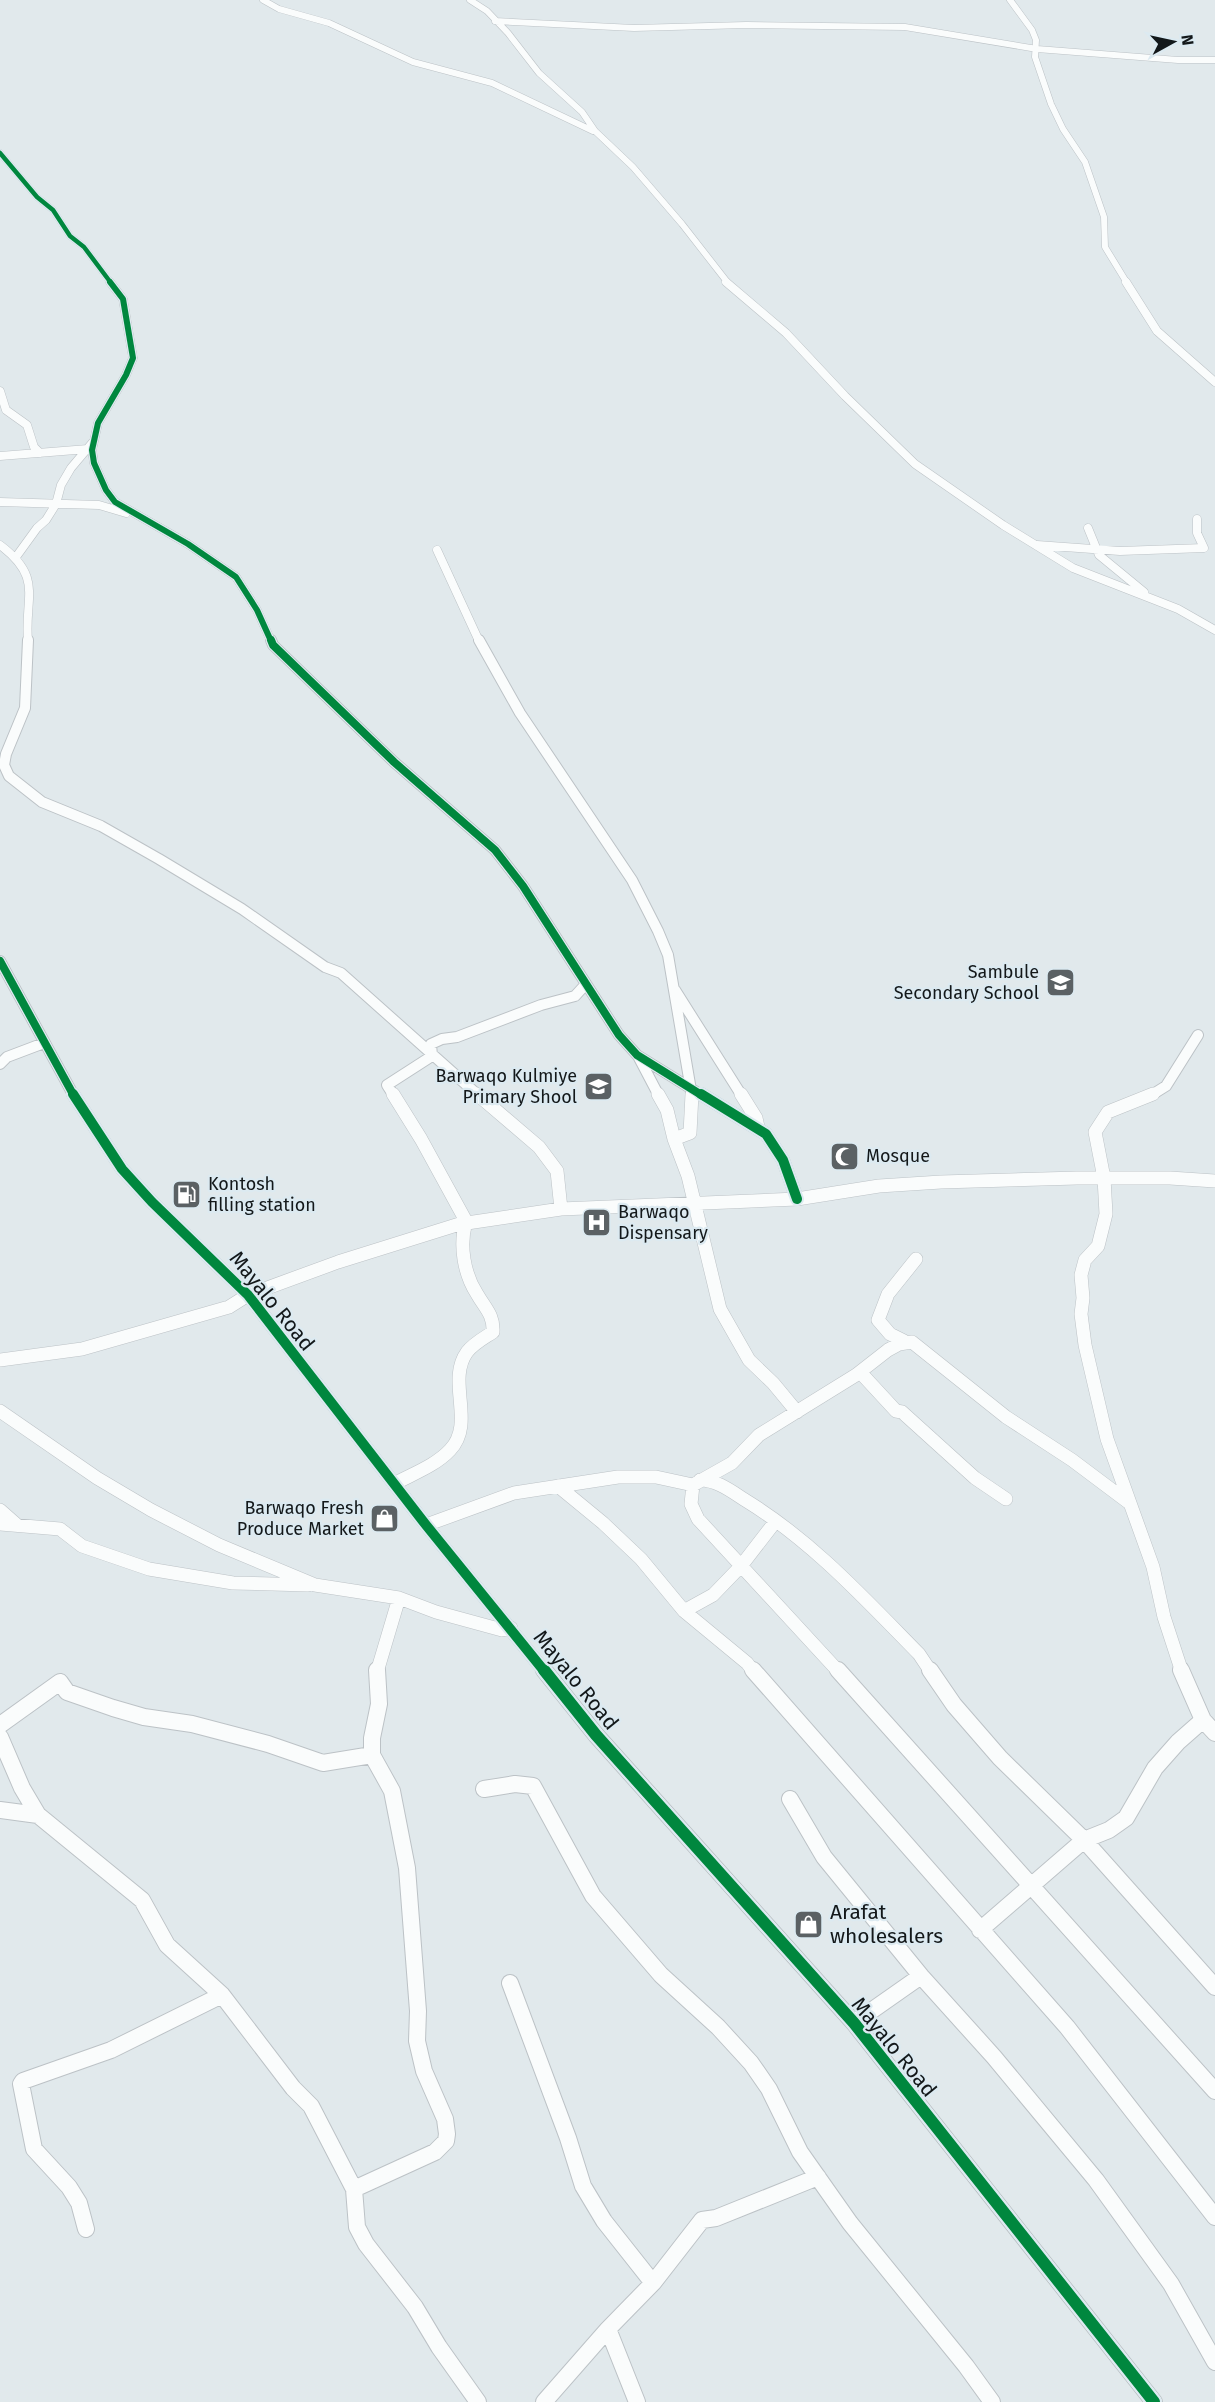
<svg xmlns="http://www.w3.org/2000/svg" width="1215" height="2402" font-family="'Fira Sans',sans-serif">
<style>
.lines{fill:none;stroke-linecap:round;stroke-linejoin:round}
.minor-far4-casing{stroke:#bcc2c6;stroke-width:7}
.minor-far3-casing{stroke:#bcc2c6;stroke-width:9}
.minor-far2-casing{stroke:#bcc2c6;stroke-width:12}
.minor-far1-casing{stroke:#bcc2c6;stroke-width:14}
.minor-casing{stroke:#bcc2c6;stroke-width:18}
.minor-far4{stroke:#fafcfc;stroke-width:6}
.minor-far3{stroke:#fafcfc;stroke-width:8}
.minor-far2{stroke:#fafcfc;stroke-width:10}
.minor-far1{stroke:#fafcfc;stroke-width:13}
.minor{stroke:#fafcfc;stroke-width:16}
.cycleway-far4-casing{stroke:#dceaf1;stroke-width:7}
.cycleway-far3-casing{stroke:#dceaf1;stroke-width:8}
.cycleway-far2-casing{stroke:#dceaf1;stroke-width:10}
.cycleway-far1-casing{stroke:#dceaf1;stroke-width:14}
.cycleway-casing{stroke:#dceaf1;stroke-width:16}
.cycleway-far4{stroke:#00873e;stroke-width:4.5}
.cycleway-far3{stroke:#00873e;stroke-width:6}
.cycleway-far2{stroke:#00873e;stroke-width:8}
.cycleway-far1{stroke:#00873e;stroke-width:10}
.cycleway{stroke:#00873e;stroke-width:12}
.labels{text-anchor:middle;stroke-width:4.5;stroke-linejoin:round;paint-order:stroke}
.poi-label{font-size:18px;fill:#13181a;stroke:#dceaf1;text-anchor:end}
.near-street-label{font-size:21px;fill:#13181a;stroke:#dceaf1}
.near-poi-label{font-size:21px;fill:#13181a;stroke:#dceaf1;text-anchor:start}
</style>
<rect width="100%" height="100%" fill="#e1e9ec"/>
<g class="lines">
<defs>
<path id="minor-far4" d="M 263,0 L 279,9 L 329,23 L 413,62 L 492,83 L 593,131
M 470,0 L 487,11 L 508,33 L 539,73 L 582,112 L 595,131 L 633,167 L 682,224 L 728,283
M 1010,0 L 1032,30 L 1036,40 L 1035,57 L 1051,104 L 1063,129 L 1085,162 L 1104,217 L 1105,247 L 1127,283
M 495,21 L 634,28 L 746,25 L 905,27 L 1037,49 L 1178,60 L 1215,60
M 0,153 L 37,197 L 53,210 L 70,236 L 84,247 L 111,283"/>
<path id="minor-far3" d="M 110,282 L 123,299 L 133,358 L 126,375 L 98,423 L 92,450 L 94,463 L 106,490 L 115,502 L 188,544 L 236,577 L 257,610 L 271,641
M 726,282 L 786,333 L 845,396 L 915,464 L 1003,525 L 1073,568 L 1178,609 L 1215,630
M 1126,282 L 1157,331 L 1215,382
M 0,391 L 6,410 L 27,425 L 34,447 L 40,453
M 0,456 L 88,449
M 0,502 L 99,505 L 126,513
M 1088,528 L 1099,555 L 1144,592
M 0,545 C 44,578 24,597 28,641
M 1037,545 L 1120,551 L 1204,548 L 1197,533 L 1197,519
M 437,550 L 479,641
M 16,557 L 37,528 L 46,520 L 56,504 L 61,485 L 71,468 L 93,442"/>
<path id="minor-far2" d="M 28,640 L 25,708 L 6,754 L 4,765 L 9,776 L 42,802 L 101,826 L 159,859 L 242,909 L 325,967 L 341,973 L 479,1096
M 271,640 L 273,645 L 394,762 L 495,850 L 523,886 L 619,1035 L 637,1055 L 703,1096
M 479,640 L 520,713 L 632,880 L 658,931 L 668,955 L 692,1096
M 0,961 L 74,1096
M 675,990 L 742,1096
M 638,1056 L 659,1096
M 0,1064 L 7,1057 L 44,1043
M 394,1096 L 387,1085 L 432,1056 L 431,1044 L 442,1039 L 457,1037 L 541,1005 L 575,996 L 586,984
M 1150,1096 L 1166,1086 L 1198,1035"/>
<path id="minor-far1" d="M 73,1094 L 122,1169 L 152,1202 L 248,1295 L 426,1525 L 545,1672
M 393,1094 L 421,1139 L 467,1223 L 561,1209 L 797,1199 L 879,1186 L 941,1182 L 1077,1178 L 1170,1178 L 1215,1181
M 477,1094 L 539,1147 L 557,1171 L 561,1209
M 658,1094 L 667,1110 L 674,1139
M 692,1094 L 690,1133 L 674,1139 L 688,1176 L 720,1309 L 749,1360 L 773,1383 L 797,1412
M 701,1094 L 766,1134 L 783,1160 L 797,1199
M 741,1094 L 756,1118 L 758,1127
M 1153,1094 L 1108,1112 L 1095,1132 L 1104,1178 L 1106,1214 L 1098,1246 L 1085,1260 L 1081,1275 L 1083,1298 L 1081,1314 L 1085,1345 L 1107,1439 L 1153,1567 L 1164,1617 L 1182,1672
M 904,1341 L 890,1334 L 878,1320 L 888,1294 L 916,1259
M 0,1360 L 82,1349 L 229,1307 L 248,1295 L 338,1262 L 466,1222
M 860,1372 L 896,1411 L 902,1412 L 975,1478 L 1006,1499
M 0,1411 L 97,1478 L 151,1510 L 219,1545 L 315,1585 L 399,1598 L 436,1612 L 502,1630 L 511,1628
M 700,1480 C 717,1480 731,1491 745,1500 C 812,1541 864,1598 919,1654 L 931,1672
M 394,1484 C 412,1474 435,1466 450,1450 C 476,1423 446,1381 467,1352 C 474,1343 484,1338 493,1332 C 494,1315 485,1308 477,1294 C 464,1274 459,1245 466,1222
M 558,1486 L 603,1523 L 641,1559 L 684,1611 L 747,1663 L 754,1672
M 0,1510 L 17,1525
M 0,1524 L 60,1529 L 82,1546 L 149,1569 L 233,1583 L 308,1585
M 426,1525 L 514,1493 L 618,1477 L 656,1477 L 693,1485
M 684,1611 L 713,1595 L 741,1566 L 775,1522
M 377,1672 L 399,1598
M 839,1672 L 698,1519 L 691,1504 L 693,1485 L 732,1463 L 759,1435 L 856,1375 L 888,1350 L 899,1344 L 912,1342 L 1006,1417 L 1072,1460 L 1128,1502"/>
<path id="minor" d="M 544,1670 L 596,1735 L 854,2023 L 1154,2402
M 753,1670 L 1067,2027 L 1215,2217
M 838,1670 L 1215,2091
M 930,1670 L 954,1705 L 1000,1758 L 1084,1840 L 1215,1987
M 1181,1670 L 1203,1720 L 1215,1733
M 0,1725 L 60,1682 L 67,1692 L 113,1708 L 144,1717 L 192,1724 L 268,1744 L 323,1763 L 372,1755
M 0,1737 L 22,1788 L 38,1815 L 142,1900 L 167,1945 L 222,1995 L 293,2088 L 311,2106 L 354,2189 L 357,2227 L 366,2244 L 415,2307 L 439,2347 L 478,2402
M 484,1789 L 515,1784 L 533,1786 L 593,1896 L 661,1975 L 718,2027 L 751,2063 L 769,2089 L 800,2152 L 850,2223 L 966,2366 L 992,2402
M 790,1799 L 824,1857 L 921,1976 L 994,2057 L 1096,2180 L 1171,2284 L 1215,2362
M 0,1810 L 38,1815
M 980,1930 L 1084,1840 L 1109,1830 L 1126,1818 L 1155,1768 L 1178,1742 L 1203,1720
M 510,1983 L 568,2138 L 583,2186 L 604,2221 L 653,2283
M 854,2023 L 921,1976
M 354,2189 L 435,2152 L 446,2141 L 447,2134 L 445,2119 L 424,2071 L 417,2041 L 418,2011 L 407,1868 L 392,1791 L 372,1755 L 372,1738 L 379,1704 L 377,1670
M 86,2229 L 79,2203 L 69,2187 L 34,2149 L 21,2084 L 23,2081 L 111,2050 L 222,1995
M 608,2329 L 637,2402
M 544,2402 L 608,2329 L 653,2283 L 702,2220 L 716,2218 L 818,2177"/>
</defs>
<use href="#minor-far4" class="minor-far4-casing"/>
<use href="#minor-far3" class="minor-far3-casing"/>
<use href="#minor-far2" class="minor-far2-casing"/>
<use href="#minor-far1" class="minor-far1-casing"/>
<use href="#minor" class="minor-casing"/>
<use href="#minor-far4" class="minor-far4"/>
<use href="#minor-far3" class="minor-far3"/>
<use href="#minor-far2" class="minor-far2"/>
<use href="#minor-far1" class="minor-far1"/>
<use href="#minor" class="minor"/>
<defs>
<path id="cycleway-far4" d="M 0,153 L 37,197 L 53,210 L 70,236 L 84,247 L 111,283"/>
<path id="cycleway-far3" d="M 110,282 L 123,299 L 133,358 L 126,375 L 98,423 L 92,450 L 94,463 L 106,490 L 115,502 L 188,544 L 236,577 L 257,610 L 271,641"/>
<path id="cycleway-far2" d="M 271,640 L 273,645 L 394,762 L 495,850 L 523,886 L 619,1035 L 637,1055 L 703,1096
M 0,961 L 74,1096"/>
<path id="cycleway-far1" d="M 73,1094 L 122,1169 L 152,1202 L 248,1295 L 426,1525 L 545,1672
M 701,1094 L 766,1134 L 783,1160 L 797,1199"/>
<path id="cycleway" d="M 544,1670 L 596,1735 L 854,2023 L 1154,2402"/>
</defs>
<use href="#cycleway-far4" class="cycleway-far4-casing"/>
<use href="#cycleway-far3" class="cycleway-far3-casing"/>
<use href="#cycleway-far2" class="cycleway-far2-casing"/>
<use href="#cycleway-far1" class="cycleway-far1-casing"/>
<use href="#cycleway" class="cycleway-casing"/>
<use href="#cycleway-far4" class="cycleway-far4"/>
<use href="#cycleway-far3" class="cycleway-far3"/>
<use href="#cycleway-far2" class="cycleway-far2"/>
<use href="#cycleway-far1" class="cycleway-far1"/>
<use href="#cycleway" class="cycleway"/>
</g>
<defs>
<symbol id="school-square" viewBox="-11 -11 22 22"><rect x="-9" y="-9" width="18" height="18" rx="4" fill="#5b6164" stroke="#dceaf1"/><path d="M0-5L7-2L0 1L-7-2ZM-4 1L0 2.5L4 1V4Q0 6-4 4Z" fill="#fff"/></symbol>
<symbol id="mosque-square" viewBox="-11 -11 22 22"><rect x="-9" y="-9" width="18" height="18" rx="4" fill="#5b6164" stroke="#dceaf1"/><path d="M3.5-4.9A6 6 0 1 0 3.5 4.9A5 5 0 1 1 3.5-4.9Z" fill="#fff"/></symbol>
<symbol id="fuel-square" viewBox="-11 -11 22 22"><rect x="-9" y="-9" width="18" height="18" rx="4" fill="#5b6164" stroke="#dceaf1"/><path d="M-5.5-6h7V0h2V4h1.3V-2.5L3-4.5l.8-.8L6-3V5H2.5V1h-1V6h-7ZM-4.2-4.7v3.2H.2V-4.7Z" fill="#fff"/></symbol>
<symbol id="hospital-square" viewBox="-11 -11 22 22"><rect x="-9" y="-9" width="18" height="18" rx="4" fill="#5b6164" stroke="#dceaf1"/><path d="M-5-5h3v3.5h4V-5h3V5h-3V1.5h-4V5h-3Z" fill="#fff"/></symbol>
<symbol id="shop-square" viewBox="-11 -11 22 22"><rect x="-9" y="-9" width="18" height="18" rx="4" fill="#5b6164" stroke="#dceaf1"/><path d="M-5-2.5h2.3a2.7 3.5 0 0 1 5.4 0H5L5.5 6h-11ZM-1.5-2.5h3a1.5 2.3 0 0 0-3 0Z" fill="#fff"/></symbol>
</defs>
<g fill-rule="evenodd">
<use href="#school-square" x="1044" y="966" width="33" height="33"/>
<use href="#school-square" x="582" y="1070" width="33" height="33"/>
<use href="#mosque-square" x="828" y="1140" width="33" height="33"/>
<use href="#fuel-square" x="170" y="1178" width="33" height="33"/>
<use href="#hospital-square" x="580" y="1206" width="33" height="33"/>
<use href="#shop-square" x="368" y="1502" width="33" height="33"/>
<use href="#shop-square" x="792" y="1908" width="33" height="33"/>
</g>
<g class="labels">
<g class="poi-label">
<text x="1039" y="978">Sambule<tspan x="1039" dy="21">Secondary School</tspan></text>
<text x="577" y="1082">Barwaqo Kulmiye<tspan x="577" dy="21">Primary Shool</tspan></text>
<text x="866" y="1162" text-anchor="start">Mosque</text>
<text x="208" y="1190" text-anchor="start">Kontosh<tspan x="208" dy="21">filling station</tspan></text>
<text x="618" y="1218" text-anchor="start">Barwaqo<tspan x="618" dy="21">Dispensary</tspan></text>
<text x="364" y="1514">Barwaqo Fresh<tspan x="364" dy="21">Produce Market</tspan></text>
</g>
<g class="near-street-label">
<text transform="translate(272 1301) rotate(51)" y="7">Mayalo Road</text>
<text transform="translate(576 1680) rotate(51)" y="7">Mayalo Road</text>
<text transform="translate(894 2047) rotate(51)" y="7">Mayalo Road</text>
</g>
<g class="near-poi-label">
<text x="830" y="1919">Arafat<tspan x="830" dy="24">wholesalers</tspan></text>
</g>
</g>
<g transform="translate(1173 42) rotate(82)" stroke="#dceaf1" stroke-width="4.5" paint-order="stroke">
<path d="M0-4.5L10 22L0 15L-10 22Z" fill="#13181a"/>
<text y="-9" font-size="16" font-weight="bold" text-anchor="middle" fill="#13181a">N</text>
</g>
</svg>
